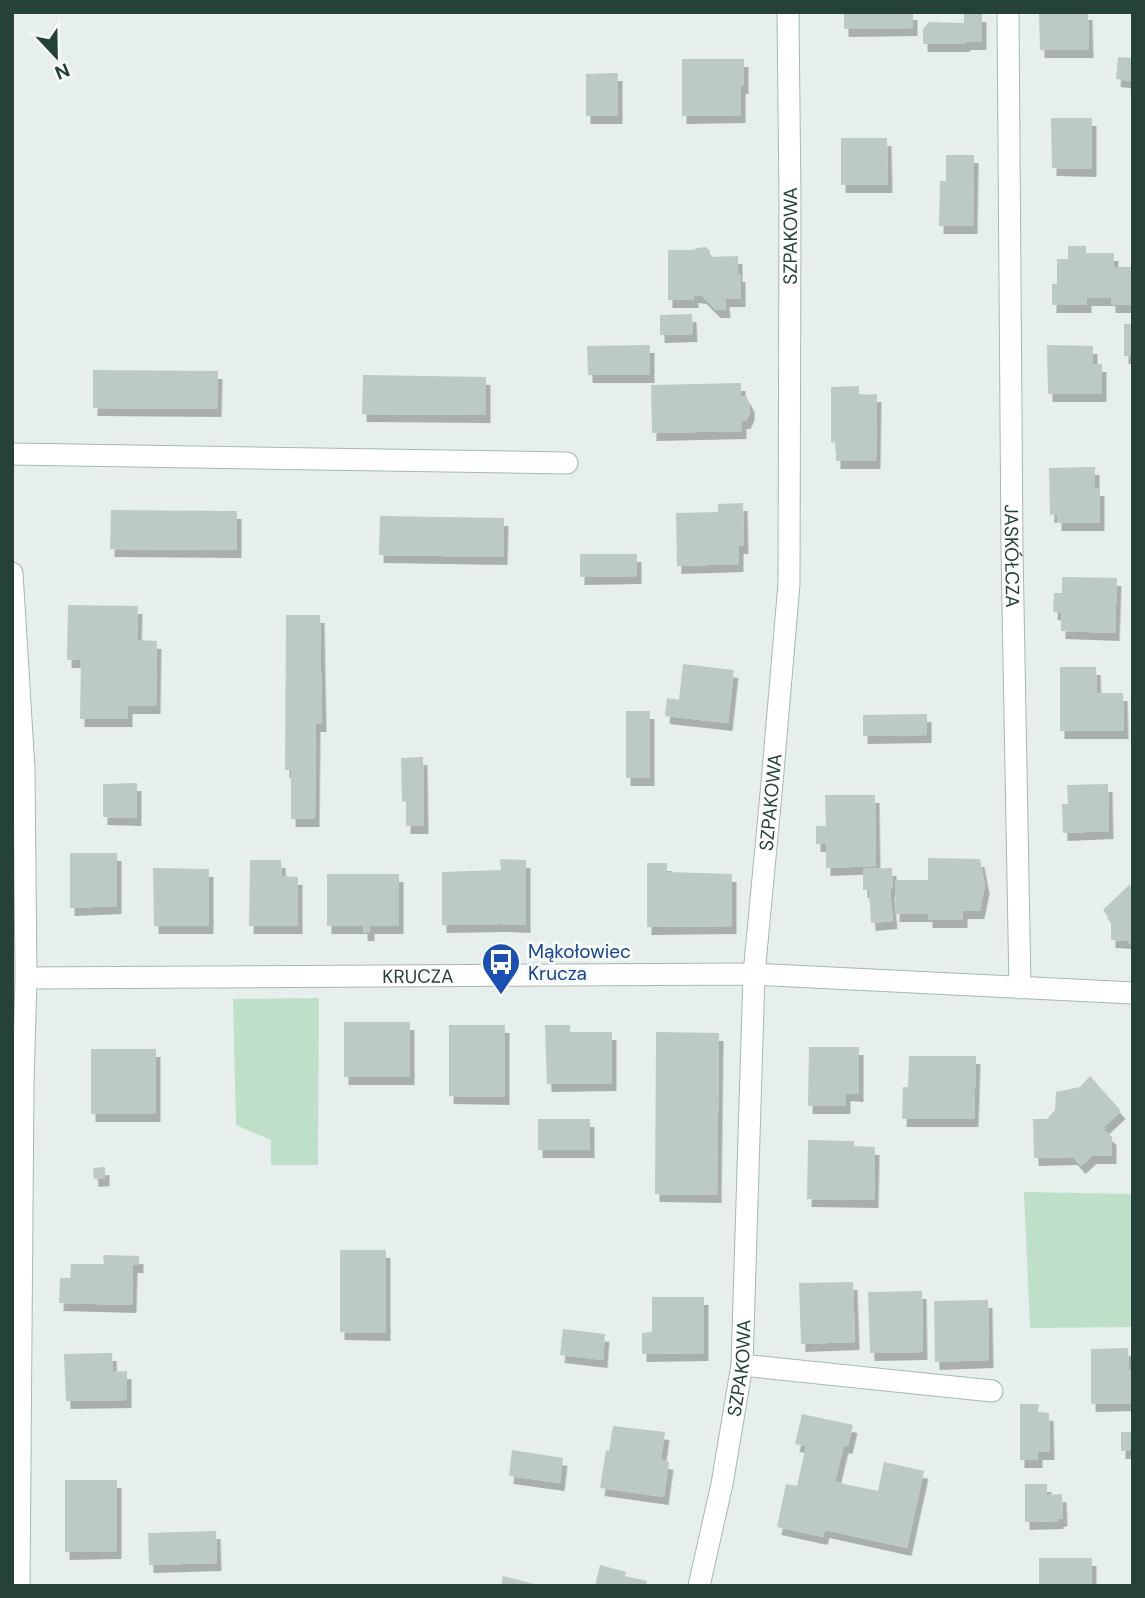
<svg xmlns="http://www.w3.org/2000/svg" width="1145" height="1598" font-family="'DM Sans',sans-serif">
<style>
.green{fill:#bfe0c8}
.building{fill:#bbcac4;filter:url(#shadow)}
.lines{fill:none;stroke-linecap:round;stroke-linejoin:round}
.minor-casing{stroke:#a8b8b2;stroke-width:23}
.minor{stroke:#fff;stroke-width:21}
.labels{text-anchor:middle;stroke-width:6;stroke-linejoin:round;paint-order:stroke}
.street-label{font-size:19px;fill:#24423a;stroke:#f7fbf9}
.transit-label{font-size:19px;fill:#164399;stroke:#f7fbf9;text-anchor:start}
</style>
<defs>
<filter id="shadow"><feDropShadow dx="4.5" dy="8" stdDeviation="0" flood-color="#0004"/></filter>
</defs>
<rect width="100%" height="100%" fill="#e6efeb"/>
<path class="green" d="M 319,998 L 318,1165 L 271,1165 L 271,1140 L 236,1125 L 233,999 Z
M 1024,1192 L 1133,1194 L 1133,1327 L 1030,1328 Z"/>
<path class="building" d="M 844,12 L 913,12 L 913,28 L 844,29 Z
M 1039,12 L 1088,12 L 1089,50 L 1040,50 Z
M 964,14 L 982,14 L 982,42 L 966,42 L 965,44 L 923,44 L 923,29 L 929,22 L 964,23 Z
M 1118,57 L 1133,58 L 1133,81 L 1116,79 Z
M 682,59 L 744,59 L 744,86 L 741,86 L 741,115 L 682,116 Z
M 618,73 L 618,116 L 586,116 L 586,74 Z
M 1051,118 L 1092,118 L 1092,169 L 1052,168 Z
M 841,138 L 887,138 L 888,185 L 841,185 Z
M 946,155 L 974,155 L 973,226 L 939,226 L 940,181 L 946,181 Z
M 1068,246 L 1086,246 L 1086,253 L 1114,253 L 1114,267 L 1131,267 L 1131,305 L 1111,305 L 1111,298 L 1087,298 L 1087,305 L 1052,305 L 1052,284 L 1057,284 L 1057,259 L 1068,259 Z
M 706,247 L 710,251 L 710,257 L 738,256 L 738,274 L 741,274 L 741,299 L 725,299 L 726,310 L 716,310 L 702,296 L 694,295 L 694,300 L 668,300 L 668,250 L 694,250 L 697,248 Z
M 692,314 L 693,334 L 660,335 L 660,315 Z
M 1124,324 L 1133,324 L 1133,356 L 1124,356 Z
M 650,345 L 650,375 L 588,375 L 587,346 Z
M 1047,345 L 1093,346 L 1093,364 L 1102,364 L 1102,394 L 1048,394 Z
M 93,370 L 218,371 L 217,409 L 93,408 Z
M 363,375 L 486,377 L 486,415 L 362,414 Z
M 741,383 L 741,396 L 746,396 L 750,404 L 750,413 L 746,421 L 742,421 L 742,431 L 652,433 L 651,385 Z
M 859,386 L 859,395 L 877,394 L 876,461 L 836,461 L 836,443 L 831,442 L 831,387 Z
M 1095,467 L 1095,488 L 1100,488 L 1100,523 L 1057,523 L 1057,514 L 1050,515 L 1049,468 Z
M 743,503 L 744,546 L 739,546 L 739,564 L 677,566 L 676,513 L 718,512 L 718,504 Z
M 111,510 L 237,511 L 237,550 L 110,549 Z
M 380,516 L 504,518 L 503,557 L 379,555 Z
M 580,554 L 637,554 L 637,576 L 580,577 Z
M 1062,577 L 1117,578 L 1115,633 L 1061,631 L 1061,613 L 1053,612 L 1054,593 L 1062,593 Z
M 68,605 L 138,606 L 137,640 L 157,641 L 156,706 L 128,706 L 128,719 L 80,719 L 81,660 L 67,660 Z
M 286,615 L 320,615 L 322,724 L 316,724 L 315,819 L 291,819 L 291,770 L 285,770 Z
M 683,664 L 734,670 L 728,723 L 665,716 L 667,698 L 679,700 Z
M 1060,667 L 1096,667 L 1097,693 L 1123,693 L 1124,731 L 1060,731 Z
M 626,711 L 650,711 L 650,778 L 626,778 Z
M 927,714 L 927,735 L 863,736 L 863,715 Z
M 423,757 L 424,826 L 406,826 L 406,802 L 402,801 L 401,758 Z
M 137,783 L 137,818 L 103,817 L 103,784 Z
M 1108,784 L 1109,831 L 1063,833 L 1062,804 L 1068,804 L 1067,785 Z
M 825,795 L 875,795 L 876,866 L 826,868 L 826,844 L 816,844 L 816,826 L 826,826 Z
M 70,853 L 117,853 L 117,906 L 70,908 Z
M 928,858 L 980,859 L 985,886 L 980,911 L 963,911 L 963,920 L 928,920 L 928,914 L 895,914 L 896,880 L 928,880 Z
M 500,859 L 526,860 L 526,925 L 501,924 L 442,925 L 442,872 L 501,870 Z
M 250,860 L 281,860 L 282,876 L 298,877 L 298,926 L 249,926 Z
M 647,863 L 667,863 L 667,872 L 732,874 L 732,926 L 647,927 Z
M 153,868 L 209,869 L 209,926 L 154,926 Z
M 892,868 L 893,889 L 890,889 L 893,921 L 871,923 L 869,890 L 863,890 L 863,869 Z
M 327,874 L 399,874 L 399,926 L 370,926 L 370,933 L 363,933 L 363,926 L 327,926 Z
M 1129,885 L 1133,888 L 1133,947 L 1128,941 L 1111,940 L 1111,921 L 1103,910 Z
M 344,1022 L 410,1022 L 410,1077 L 344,1077 Z
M 449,1025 L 505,1025 L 505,1097 L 449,1096 Z
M 545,1025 L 570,1025 L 570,1032 L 612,1032 L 612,1083 L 547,1084 Z
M 656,1032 L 719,1033 L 717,1195 L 655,1194 Z
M 809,1047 L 859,1047 L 859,1094 L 846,1093 L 846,1106 L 808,1106 Z
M 91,1049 L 156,1049 L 156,1114 L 91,1114 Z
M 909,1056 L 976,1056 L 974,1119 L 902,1119 L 903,1087 L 908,1087 Z
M 1090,1076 L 1121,1111 L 1105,1126 L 1105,1131 L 1112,1137 L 1112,1156 L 1092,1156 L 1081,1166 L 1073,1157 L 1034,1158 L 1033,1119 L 1047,1119 L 1055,1110 L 1056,1092 L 1080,1087 Z
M 538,1119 L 590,1119 L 590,1150 L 538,1150 Z
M 808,1140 L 854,1141 L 854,1146 L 875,1147 L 874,1200 L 807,1199 Z
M 105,1167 L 105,1178 L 94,1179 L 93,1168 Z
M 340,1250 L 386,1250 L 386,1333 L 340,1332 Z
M 103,1255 L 139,1256 L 139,1265 L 133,1265 L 132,1305 L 59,1303 L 60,1278 L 70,1278 L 71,1264 L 104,1264 Z
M 853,1282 L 855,1342 L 801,1344 L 799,1283 Z
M 922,1291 L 923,1352 L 870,1353 L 868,1292 Z
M 652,1297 L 704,1297 L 704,1353 L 642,1354 L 642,1333 L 652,1332 Z
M 988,1300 L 989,1360 L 935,1362 L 934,1301 Z
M 563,1329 L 605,1334 L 603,1360 L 560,1355 Z
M 1128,1348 L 1129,1370 L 1133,1370 L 1133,1403 L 1091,1404 L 1091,1349 Z
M 112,1353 L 113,1372 L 127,1371 L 127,1400 L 66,1401 L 64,1354 Z
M 1020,1404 L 1039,1404 L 1038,1412 L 1049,1413 L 1050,1452 L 1038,1452 L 1038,1460 L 1020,1460 Z
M 802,1414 L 853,1425 L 848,1446 L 844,1445 L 835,1482 L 878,1491 L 884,1462 L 924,1471 L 907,1548 L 825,1530 L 823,1537 L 777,1527 L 786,1484 L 797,1486 L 806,1446 L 795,1444 Z
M 613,1426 L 665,1432 L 661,1460 L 669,1462 L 664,1497 L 600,1488 L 606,1450 L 609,1451 Z
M 1121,1432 L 1133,1432 L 1133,1451 L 1121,1451 Z
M 512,1450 L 563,1458 L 560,1483 L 509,1476 Z
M 65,1480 L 117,1480 L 117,1551 L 65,1552 Z
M 1025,1484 L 1047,1484 L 1047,1495 L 1062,1494 L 1063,1518 L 1059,1519 L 1059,1521 L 1025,1522 Z
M 216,1531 L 217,1563 L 149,1565 L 148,1533 Z
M 1039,1558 L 1092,1558 L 1092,1586 L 1039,1586 Z
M 600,1565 L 626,1572 L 625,1576 L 647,1581 L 646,1586 L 595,1586 Z
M 503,1576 L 538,1585 L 538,1586 L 501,1586 Z"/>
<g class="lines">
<defs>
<g id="minor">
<path id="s1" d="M 1008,12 L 1012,550 L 1020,988"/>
<path d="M 12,454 L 567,463"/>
<path d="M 12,573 L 24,769 L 26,978 L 23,1085 L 19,1586"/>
<path id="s2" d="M 26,978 L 754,974 L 1133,993"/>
<path d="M 742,1365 L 992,1391"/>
<path id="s3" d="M 699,1586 L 722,1484 L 742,1365 L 754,974 L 772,783 L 789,584 L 790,202 L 788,12"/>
</g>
</defs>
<use href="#minor" class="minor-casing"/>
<use href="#minor" class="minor"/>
</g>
<defs>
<symbol id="bus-pin" viewBox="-11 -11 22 30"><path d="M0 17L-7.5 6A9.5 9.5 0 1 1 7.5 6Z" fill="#1a4fb4" stroke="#f7fbf9"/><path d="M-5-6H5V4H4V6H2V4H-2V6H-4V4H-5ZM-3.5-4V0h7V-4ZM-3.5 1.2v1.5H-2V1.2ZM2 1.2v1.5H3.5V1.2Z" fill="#fff"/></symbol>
</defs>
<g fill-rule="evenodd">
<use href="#bus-pin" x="479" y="940" width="44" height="60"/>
</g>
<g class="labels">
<g class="street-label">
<text dy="7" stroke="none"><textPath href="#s3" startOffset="1356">SZPAKOWA</textPath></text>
<text dy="7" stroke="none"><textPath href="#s1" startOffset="544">JASKÓŁCZA</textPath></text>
<text dy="7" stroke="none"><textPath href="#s3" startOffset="789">SZPAKOWA</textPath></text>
<text dy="7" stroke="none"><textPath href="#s2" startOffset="392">KRUCZA</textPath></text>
<text dy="7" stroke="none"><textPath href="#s3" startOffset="222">SZPAKOWA</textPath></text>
</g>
<g class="transit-label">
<text x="528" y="958">Mąkołowiec<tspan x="528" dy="22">Krucza</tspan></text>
</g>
</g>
<rect width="1145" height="1598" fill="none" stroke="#24423a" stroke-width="28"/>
<g transform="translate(56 56) rotate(158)" stroke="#f7fbf9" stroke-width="5" paint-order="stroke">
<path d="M0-5L12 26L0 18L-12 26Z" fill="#24423a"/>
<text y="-10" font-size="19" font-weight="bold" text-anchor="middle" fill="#24423a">N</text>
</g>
</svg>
